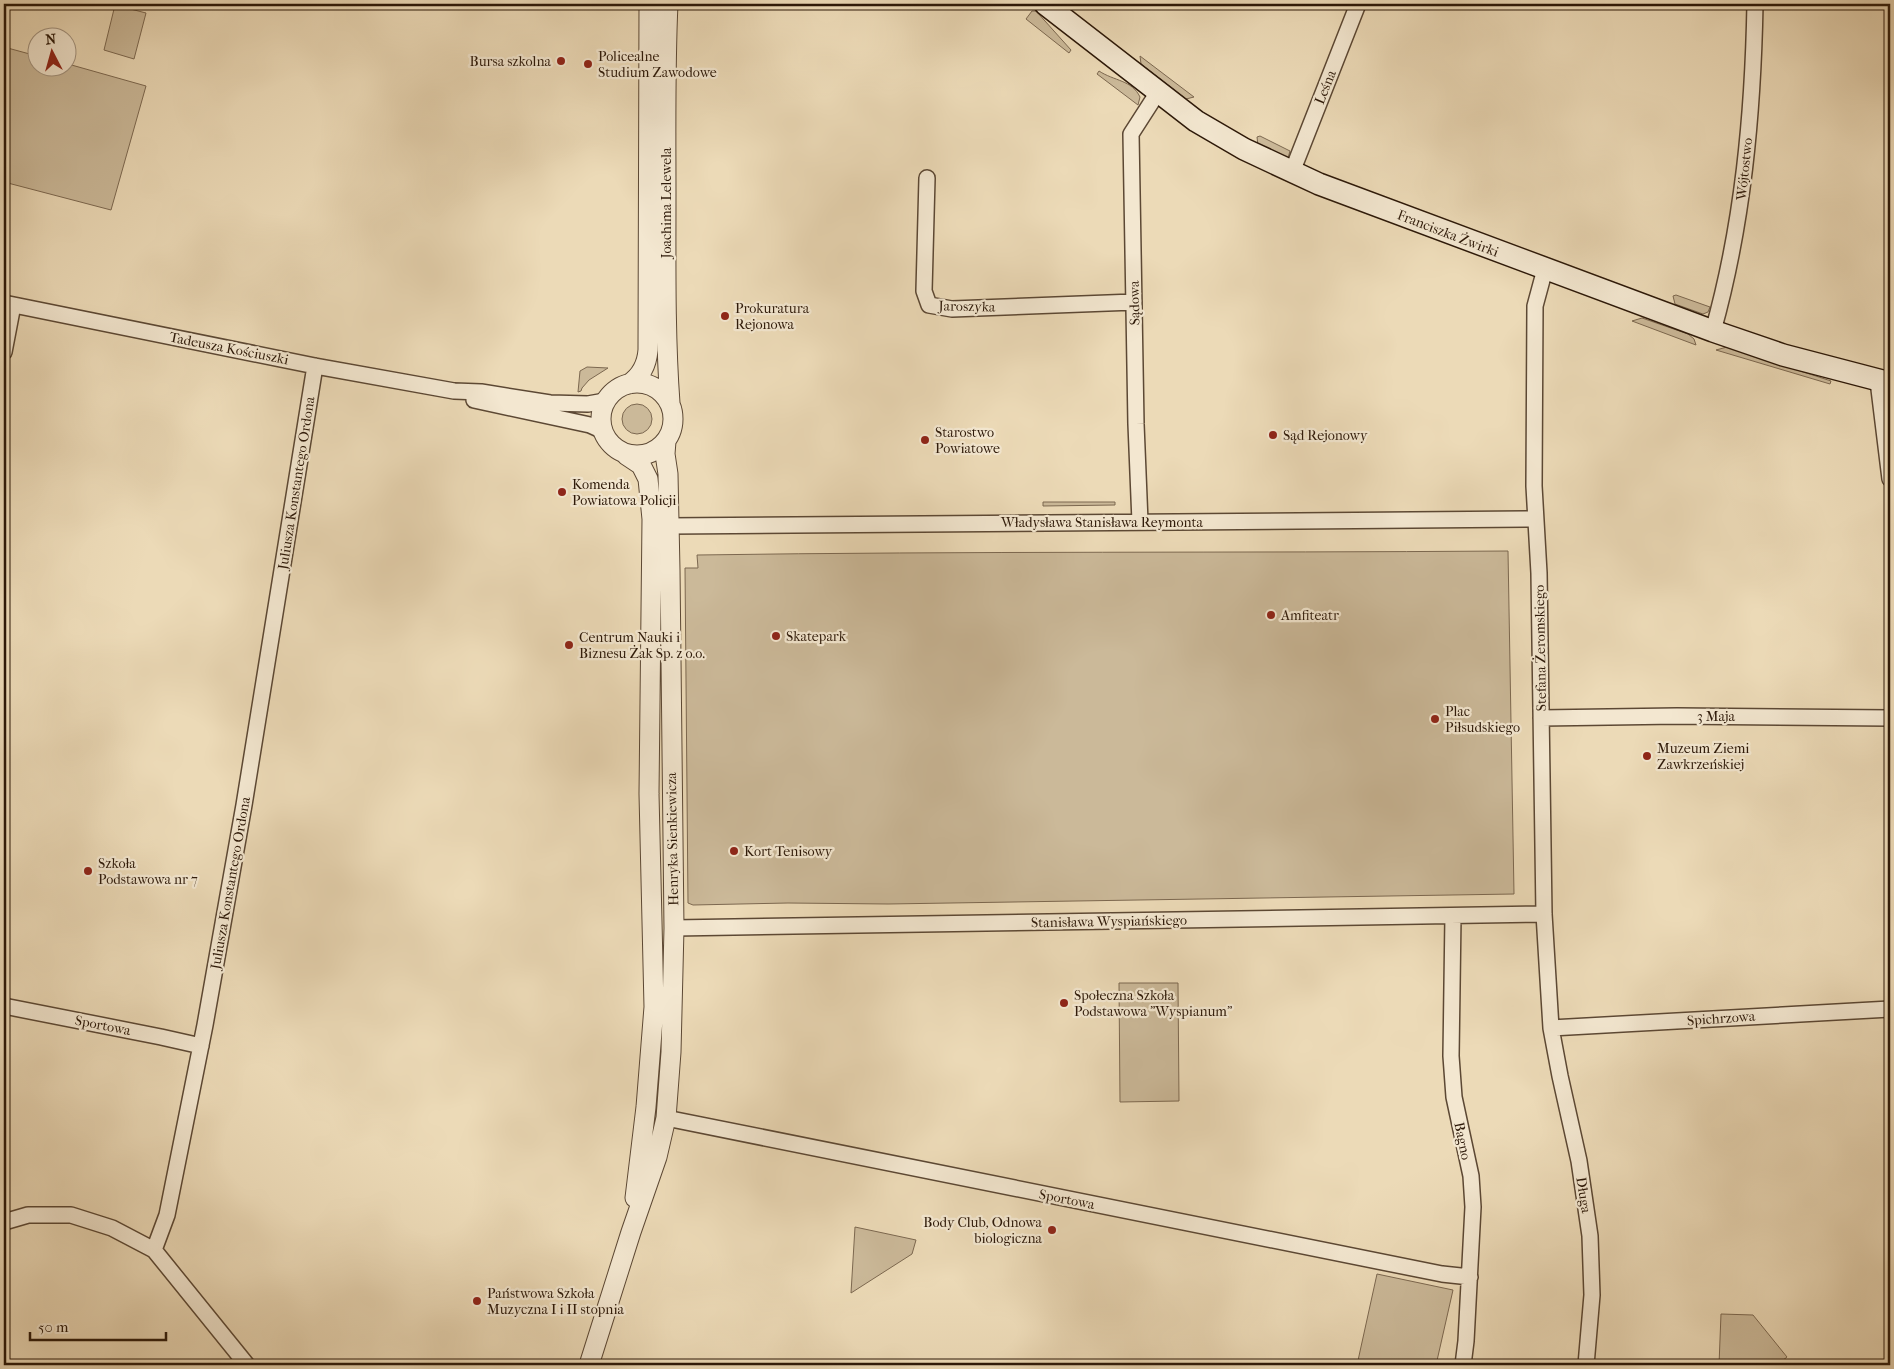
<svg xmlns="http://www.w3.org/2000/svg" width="1894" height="1369" font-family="'IM FELL French Canon',serif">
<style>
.green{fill:#cbb999;stroke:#7c6850}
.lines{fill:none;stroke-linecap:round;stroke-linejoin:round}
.minor-casing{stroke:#5c4834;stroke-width:18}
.tertiary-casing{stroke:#5c4834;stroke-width:21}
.secondary-casing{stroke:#2c1808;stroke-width:24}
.minor{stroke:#f3e7d0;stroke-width:15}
.tertiary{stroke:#f3e7d0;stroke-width:19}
.secondary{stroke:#f3e7d0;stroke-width:21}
.poi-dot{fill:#8f2418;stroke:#f3e7d0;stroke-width:2}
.labels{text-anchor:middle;stroke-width:4.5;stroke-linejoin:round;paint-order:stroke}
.poi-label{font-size:14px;fill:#2c1808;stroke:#f3e7d0;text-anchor:start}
.street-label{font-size:14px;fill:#2c1808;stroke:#f3e7d0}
</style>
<rect width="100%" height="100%" fill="#ecdab7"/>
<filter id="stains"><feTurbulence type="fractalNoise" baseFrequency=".004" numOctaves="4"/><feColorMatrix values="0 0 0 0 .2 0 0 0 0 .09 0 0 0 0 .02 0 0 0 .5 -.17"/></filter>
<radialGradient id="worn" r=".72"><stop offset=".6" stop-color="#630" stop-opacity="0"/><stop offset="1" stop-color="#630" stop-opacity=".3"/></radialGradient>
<path class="green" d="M 115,5 L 146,13 L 134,59 L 104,50 Z
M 1032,11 L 1036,11 L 1071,50 L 1069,53 L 1026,19 Z
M 4,47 L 37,56 L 38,68 L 68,68 L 68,64 L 146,86 L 111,210 L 4,182 Z
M 1140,56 L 1194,97 L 1186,99 L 1141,64 Z
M 1099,71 C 1114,81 1132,80 1140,97 L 1138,105 L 1097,74 Z
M 1260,136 L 1290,151 L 1288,158 L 1285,158 L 1258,146 L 1257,137 Z
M 1676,295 L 1710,307 L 1708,312 L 1703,314 L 1675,304 L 1673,296 Z
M 1642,318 L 1688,334 L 1694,339 L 1696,345 L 1632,321 Z
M 1727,347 L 1831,381 L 1830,384 L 1716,350 Z
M 587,367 L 608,368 L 589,380 L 582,388 L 581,391 L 578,392 L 580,371 Z
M622 419a15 15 0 1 1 30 0a15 15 0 1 1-30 0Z
M 1043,502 L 1115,502 L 1115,505 L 1043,506 Z
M 1508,551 L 1514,894 L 888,904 L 788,903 L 693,905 L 688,903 L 685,568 L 698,568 L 697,555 C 967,551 1238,553 1508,551 Z
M 1119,983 L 1178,983 L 1179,1101 L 1120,1102 Z
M 855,1227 L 916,1240 L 912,1254 L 851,1293 Z
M 1377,1274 L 1453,1290 L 1436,1365 L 1357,1365 Z
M 1721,1314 L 1753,1315 L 1787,1357 L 1777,1365 L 1719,1365 Z"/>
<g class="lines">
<defs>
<path id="minor" d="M 1292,172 L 1358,4
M 927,178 L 924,291 L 929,305 L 952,309 L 1134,302
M 1545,269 L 1535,306 L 1534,486 L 1539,573 L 1544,914 L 1551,1028 L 1560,1076 L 1579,1161 L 1590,1236 L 1592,1295 L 1586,1365
M 4,303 L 315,366 L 454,391 L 481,392 L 550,403 L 588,404 L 605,401
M 1713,331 C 1743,224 1753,114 1755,4
M 4,352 L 13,305
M 1878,381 L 1890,479
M 474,400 L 590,425 L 601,430
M 1140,522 L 1136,424 L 1131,134 L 1158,92
M 669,526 L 1535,519
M 1541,718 L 1677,716 L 1890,718
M 1453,916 L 1451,1056 L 1454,1097 L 1471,1176 L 1473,1207 L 1466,1341 L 1463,1365
M 674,928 L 1544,914
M 4,1006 L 161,1037 L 201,1046
M 1551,1028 L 1890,1009
M 666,1118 L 1442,1274 L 1470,1277
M 4,1222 L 28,1215 L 71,1215 L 112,1228 L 154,1250 L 247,1365
M 154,1250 L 167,1215 L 205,1025 L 244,805 L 315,366"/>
<path id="tertiary" d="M 668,4 C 665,67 666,131 666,194 C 666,264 665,334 670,403
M601 419a36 36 0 1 1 72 0a36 36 0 1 1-72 0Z
M 629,384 C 641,376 647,364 648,350 L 649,4
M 626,455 L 641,465 L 648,479 L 652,519 L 649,794 L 654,1007 L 646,1107 L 635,1198
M 589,1365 L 631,1232 L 657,1157 L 666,1118 L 671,1052 L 674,928 L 670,570 L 668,474 L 665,454 L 666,441"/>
<path id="secondary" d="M 1045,4 L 1196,121 L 1244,149 L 1319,184 L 1713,331 L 1783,355 L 1890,383"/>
</defs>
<use href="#minor" class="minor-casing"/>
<use href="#tertiary" class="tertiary-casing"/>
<use href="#secondary" class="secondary-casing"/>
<use href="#minor" class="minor"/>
<use href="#tertiary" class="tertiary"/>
<use href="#secondary" class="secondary"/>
</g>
<g class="poi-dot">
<circle cx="561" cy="61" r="5"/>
<circle cx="588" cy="64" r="5"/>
<circle cx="725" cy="316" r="5"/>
<circle cx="1273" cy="435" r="5"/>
<circle cx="925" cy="440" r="5"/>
<circle cx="562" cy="492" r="5"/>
<circle cx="1271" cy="615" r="5"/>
<circle cx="776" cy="636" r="5"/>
<circle cx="569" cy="645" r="5"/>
<circle cx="1435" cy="719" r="5"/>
<circle cx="1647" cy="756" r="5"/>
<circle cx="734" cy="851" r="5"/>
<circle cx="88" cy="871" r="5"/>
<circle cx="1064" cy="1003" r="5"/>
<circle cx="1052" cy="1230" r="5"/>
<circle cx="477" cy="1301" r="5"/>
</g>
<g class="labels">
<g class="poi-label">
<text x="598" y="61">Policealne<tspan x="598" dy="16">Studium Zawodowe</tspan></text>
<text x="551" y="66" text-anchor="end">Bursa szkolna</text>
<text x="735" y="313">Prokuratura<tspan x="735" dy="16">Rejonowa</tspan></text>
<text x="935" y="437">Starostwo<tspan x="935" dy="16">Powiatowe</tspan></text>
<text x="1283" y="440">Sąd Rejonowy</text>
<text x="572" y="489">Komenda<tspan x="572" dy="16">Powiatowa Policji</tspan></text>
<text x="1281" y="620">Amfiteatr</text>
<text x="786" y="641">Skatepark</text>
<text x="579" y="642">Centrum Nauki i<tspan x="579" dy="16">Biznesu Żak Sp. z o.o.</tspan></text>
<text x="1445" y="716">Plac<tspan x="1445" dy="16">Piłsudskiego</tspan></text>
<text x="1657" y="753">Muzeum Ziemi<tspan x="1657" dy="16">Zawkrzeńskiej</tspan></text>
<text x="744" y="856">Kort Tenisowy</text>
<text x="98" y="868">Szkoła<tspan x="98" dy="16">Podstawowa nr 7</tspan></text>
<text x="1074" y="1000">Społeczna Szkoła<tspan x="1074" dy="16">Podstawowa "Wyspianum"</tspan></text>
<text x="1042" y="1227" text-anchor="end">Body Club, Odnowa<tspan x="1042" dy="16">biologiczna</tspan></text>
<text x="487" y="1298">Państwowa Szkoła<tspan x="487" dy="16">Muzyczna I i II stopnia</tspan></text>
</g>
<g class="street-label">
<text transform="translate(1325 87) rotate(-68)" y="5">Leśna</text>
<text transform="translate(1744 169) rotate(-84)" y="5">Wójtostwo</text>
<text transform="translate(666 203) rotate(-90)" y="5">Joachima Lelewela</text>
<text transform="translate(1448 233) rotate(21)" y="5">Franciszka Żwirki</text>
<text transform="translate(1134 303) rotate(-91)" y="5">Sądowa</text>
<text transform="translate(967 306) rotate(1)" y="5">Jaroszyka</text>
<text transform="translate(229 348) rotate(11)" y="5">Tadeusza Kościuszki</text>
<text transform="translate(296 483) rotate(-81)" y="5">Juliusza Konstantego Ordona</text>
<text x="1102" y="527">Władysława Stanisława Reymonta</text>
<text transform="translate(1540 648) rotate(-91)" y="5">Stefana Żeromskiego</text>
<text x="1716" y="721">3 Maja</text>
<text transform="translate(672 839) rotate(-91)" y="5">Henryka Sienkiewicza</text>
<text transform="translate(230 883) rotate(-80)" y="5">Juliusza Konstantego Ordona</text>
<text transform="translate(1109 921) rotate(-1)" y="5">Stanisława Wyspiańskiego</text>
<text transform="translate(1721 1018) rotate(-4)" y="5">Spichrzowa</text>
<text transform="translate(103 1025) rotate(11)" y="5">Sportowa</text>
<text transform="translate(1463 1141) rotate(78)" y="5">Bagno</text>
<text transform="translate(1584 1195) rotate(81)" y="5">Długa</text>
<text transform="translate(1067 1199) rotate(11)" y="5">Sportowa</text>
</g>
</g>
<rect width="1894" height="1369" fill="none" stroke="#ecdab7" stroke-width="20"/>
<rect x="5" y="5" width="1884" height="1359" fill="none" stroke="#2c1808" stroke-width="2.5"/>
<rect x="10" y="10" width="1874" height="1349" fill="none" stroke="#2c1808"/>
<g transform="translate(52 52) rotate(354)"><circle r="24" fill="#f3e7d0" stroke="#a39480"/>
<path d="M0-4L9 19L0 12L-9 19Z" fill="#8f2418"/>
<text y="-8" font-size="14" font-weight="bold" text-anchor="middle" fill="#2c1808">N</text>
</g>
<path d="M30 1332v8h136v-8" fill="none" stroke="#2c1808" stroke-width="2.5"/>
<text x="38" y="1332" font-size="15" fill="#2c1808" stroke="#f3e7d0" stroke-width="4" paint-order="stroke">50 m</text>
<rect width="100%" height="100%" filter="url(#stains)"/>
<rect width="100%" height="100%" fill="url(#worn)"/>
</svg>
